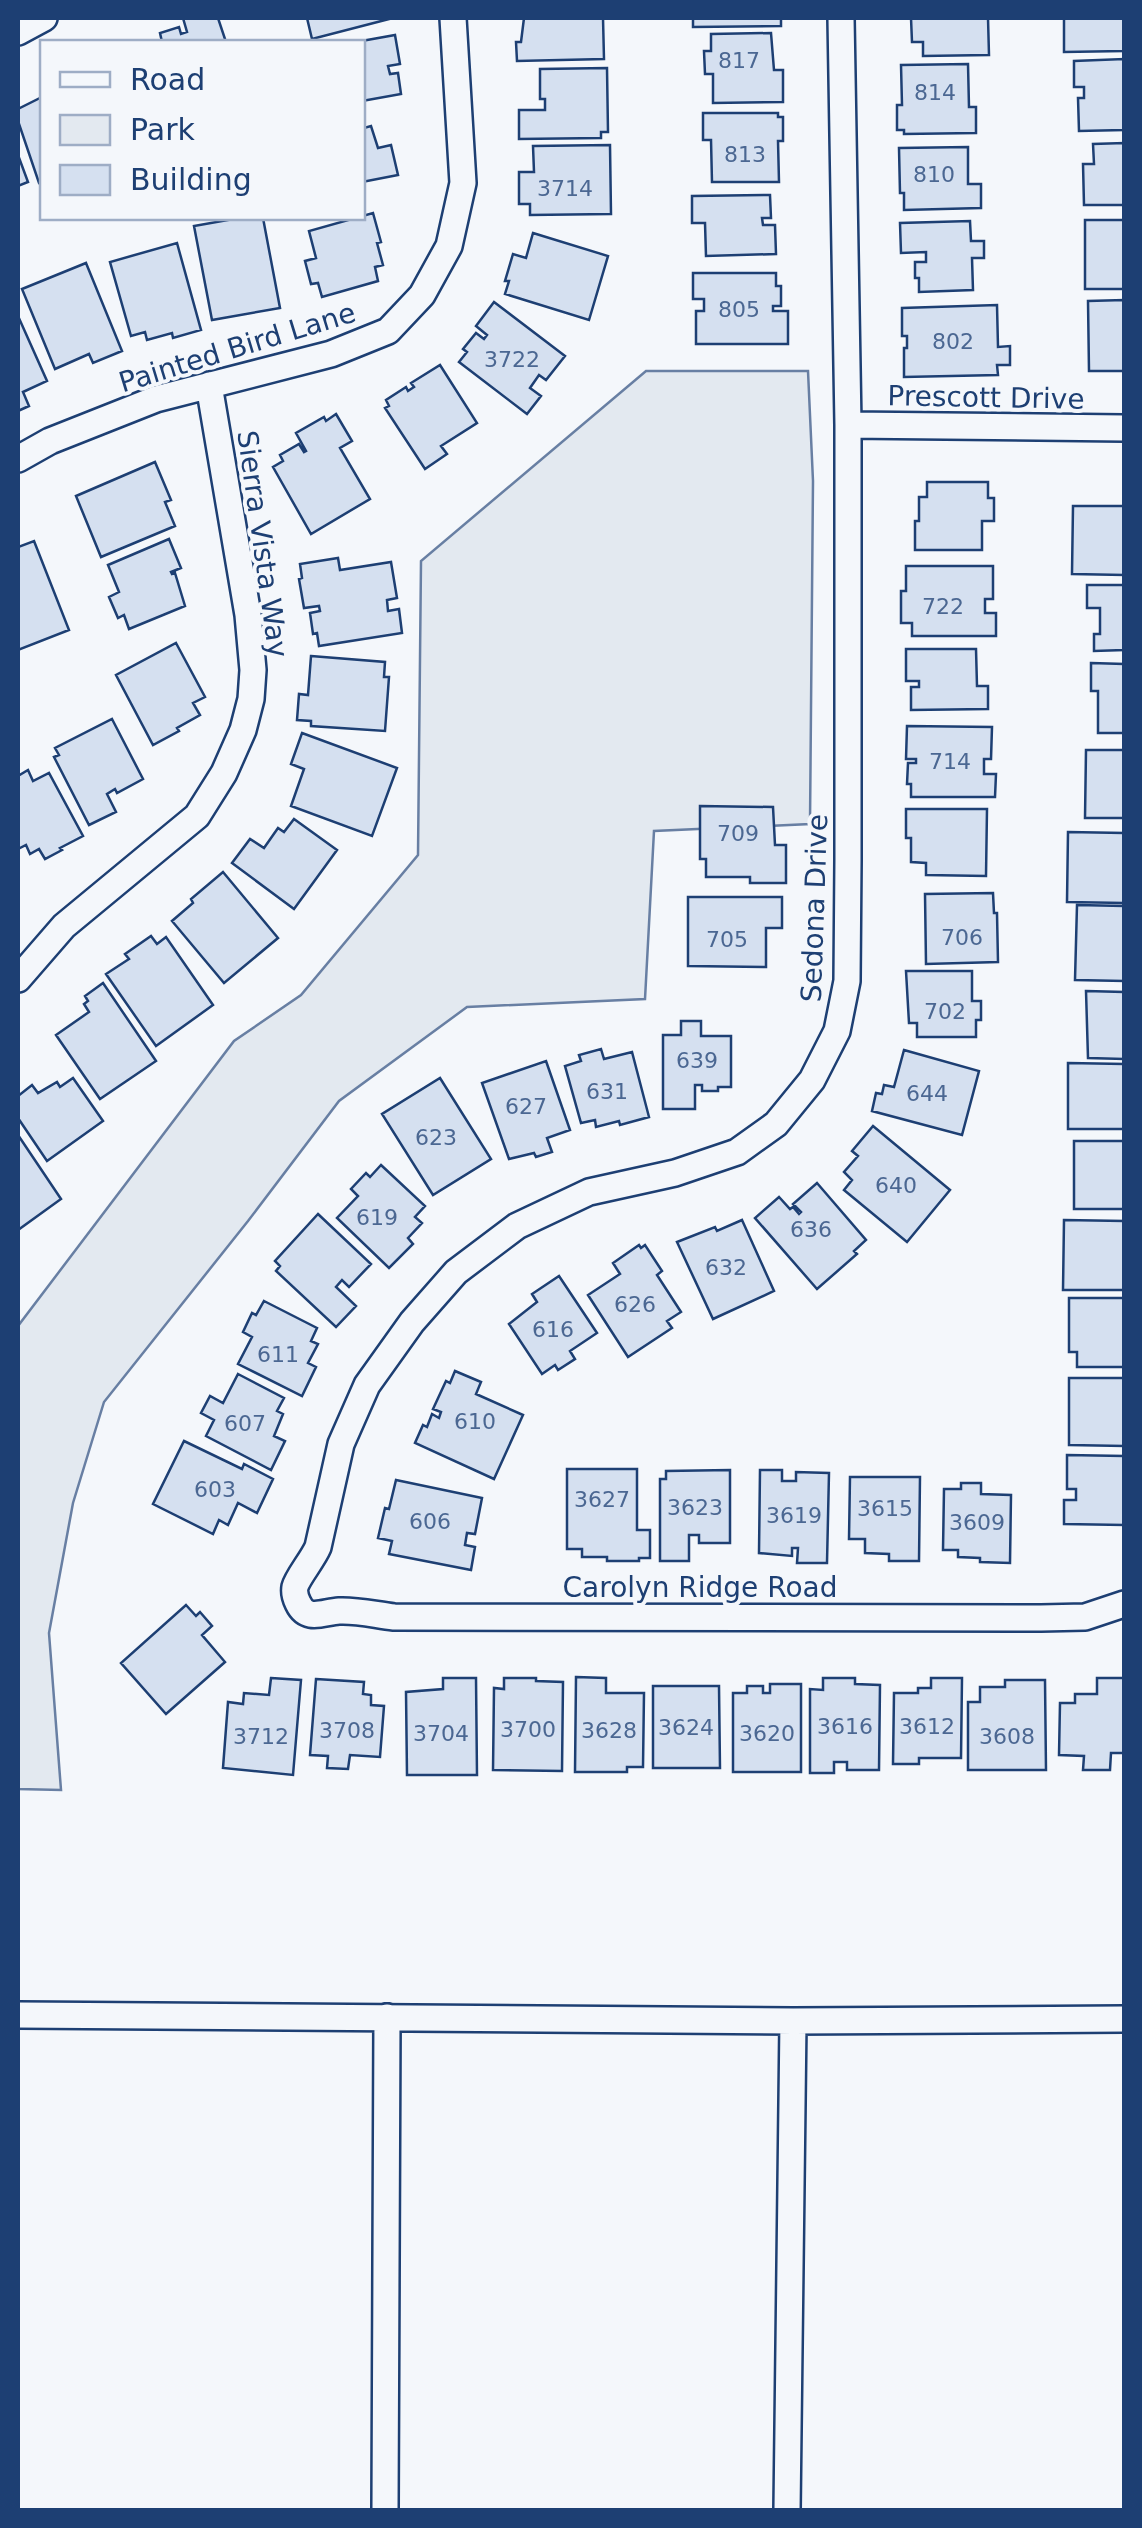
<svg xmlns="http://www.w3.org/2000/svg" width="1142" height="2528" font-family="'DejaVu Sans',sans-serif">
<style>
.green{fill:#e3e9f0;stroke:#687fa3;stroke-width:2.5}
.building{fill:#d5e0f0;stroke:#1d3f73;stroke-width:2.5}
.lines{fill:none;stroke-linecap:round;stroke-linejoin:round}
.street-casing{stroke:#1d3f73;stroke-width:30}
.street{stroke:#f4f7fb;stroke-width:25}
.labels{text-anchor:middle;stroke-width:8;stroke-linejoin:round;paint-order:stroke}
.number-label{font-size:22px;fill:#4b6792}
.street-label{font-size:28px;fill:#1d3f73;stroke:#f4f7fb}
</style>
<rect width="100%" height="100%" fill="#f4f7fb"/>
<path class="green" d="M 646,371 L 808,371 L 813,481 L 810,824 L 654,831 L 645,999 L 467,1007 L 339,1101 L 248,1221 L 104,1402 L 73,1503 L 49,1633 L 61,1790 L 18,1789 L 18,1326 L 234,1041 L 301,995 L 418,855 L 421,561 Z"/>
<path class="building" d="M 183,18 L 218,18 L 226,42 L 162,42 L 160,33 L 179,27 L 181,34 L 187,32 Z
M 307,18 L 393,18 L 312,39 Z
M 524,18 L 603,18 L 604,59 L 517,61 L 516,42 L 521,42 Z
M 693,18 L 781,18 L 781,26 L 693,27 Z
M 896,18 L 988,18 L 989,55 L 923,56 L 923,42 L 912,42 L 911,18 Z
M 1064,18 L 1124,18 L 1124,51 L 1064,52 Z
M 771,33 L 774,70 L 783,70 L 783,102 L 713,103 L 713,74 L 705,74 L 704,51 L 711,51 L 711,34 Z
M 395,35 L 400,64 L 388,66 L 390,74 L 398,73 L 401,94 L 362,101 L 362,42 L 356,42 Z
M 1124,59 L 1124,130 L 1079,131 L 1078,98 L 1084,98 L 1084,87 L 1074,87 L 1074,61 Z
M 968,64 L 969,107 L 976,107 L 976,133 L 904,134 L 904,130 L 897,130 L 897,105 L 902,105 L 901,65 Z
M 607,68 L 608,132 L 601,132 L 601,138 L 519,139 L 519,110 L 545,110 L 545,99 L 540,99 L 540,69 Z
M 42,97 L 42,182 L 39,183 L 18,121 L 18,109 Z
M 703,113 L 778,113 L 778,117 L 783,117 L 783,141 L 778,141 L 779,182 L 712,182 L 711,140 L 703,140 Z
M 362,122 L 364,128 L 371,126 L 378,148 L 391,145 L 398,175 L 362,182 Z
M 1124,143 L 1124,205 L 1084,205 L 1083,164 L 1094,164 L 1093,144 Z
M 610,145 L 611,214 L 530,215 L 530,204 L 519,204 L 519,172 L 534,172 L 533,146 Z
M 968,147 L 968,184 L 981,184 L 981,208 L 904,210 L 904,193 L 900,193 L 899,148 Z
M 18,155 L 28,182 L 18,186 Z
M 770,195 L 771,218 L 762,218 L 763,225 L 775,225 L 776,254 L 706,256 L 705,223 L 692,223 L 692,196 Z
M 373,213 L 381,242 L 377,243 L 383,265 L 375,267 L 378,281 L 322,297 L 318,283 L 311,284 L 305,261 L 316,258 L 309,231 Z
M 239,218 L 263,218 L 280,308 L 212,320 L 194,226 Z
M 1085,220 L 1124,220 L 1124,289 L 1085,289 Z
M 970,221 L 971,241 L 984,241 L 984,258 L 972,258 L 973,290 L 919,292 L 919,278 L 915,278 L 915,262 L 926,262 L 926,252 L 901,253 L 900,223 Z
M 533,233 L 608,256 L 589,320 L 505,294 L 509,281 L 505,281 L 513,254 L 526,258 Z
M 177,243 L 201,330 L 173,338 L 172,333 L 147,340 L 145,332 L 131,336 L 110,262 Z
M 86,263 L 122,351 L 93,363 L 89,354 L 55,369 L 22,289 Z
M 693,273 L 776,273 L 776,286 L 781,286 L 781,306 L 773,306 L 773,311 L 788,311 L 788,344 L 696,344 L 696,311 L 704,311 L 704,299 L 693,299 Z
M 1124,300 L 1124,371 L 1089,371 L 1088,301 Z
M 494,302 L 565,356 L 546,380 L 539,375 L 530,388 L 541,396 L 527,414 L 459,362 L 467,352 L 463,349 L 476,333 L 484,339 L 487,335 L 476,326 Z
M 997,305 L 998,347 L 1010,346 L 1010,365 L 997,365 L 998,375 L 904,377 L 904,348 L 907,348 L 907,336 L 902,336 L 902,308 Z
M 18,316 L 47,381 L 23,392 L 29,406 L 18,411 Z
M 440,365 L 477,423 L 441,446 L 447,454 L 425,469 L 385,408 L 389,406 L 386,400 L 406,387 L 408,391 L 414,387 L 411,383 Z
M 336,414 L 352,441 L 340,448 L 370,499 L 311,534 L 273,467 L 283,461 L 280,455 L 299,444 L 304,452 L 306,451 L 296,433 L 324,417 L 326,421 Z
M 155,462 L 171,500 L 165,502 L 175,526 L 101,557 L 76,496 Z
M 927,482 L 988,482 L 988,498 L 994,498 L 994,521 L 982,521 L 982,550 L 915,550 L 915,521 L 919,521 L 919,497 L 927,497 Z
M 1073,506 L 1124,506 L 1124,575 L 1072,574 Z
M 169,539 L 181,568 L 171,572 L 172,574 L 175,573 L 185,606 L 129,629 L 124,615 L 118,618 L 109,597 L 119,592 L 108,565 Z
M 34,541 L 69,630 L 18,650 L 18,547 Z
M 338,558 L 340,570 L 391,562 L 397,598 L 387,600 L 388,611 L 399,609 L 402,633 L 319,646 L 317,633 L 313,634 L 310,613 L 320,611 L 319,606 L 304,608 L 299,579 L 302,578 L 300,564 Z
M 906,566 L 993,566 L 993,599 L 985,599 L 985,613 L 996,613 L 996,636 L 912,636 L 912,623 L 901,623 L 901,591 L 906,591 Z
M 1087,585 L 1124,585 L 1124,650 L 1094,651 L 1094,634 L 1100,634 L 1100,608 L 1087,608 Z
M 176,643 L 205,697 L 193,703 L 200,715 L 177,728 L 179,731 L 153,745 L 116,675 Z
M 906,649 L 976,649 L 977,686 L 988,686 L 988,709 L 911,710 L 911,687 L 919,687 L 919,681 L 906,681 Z
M 311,656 L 385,662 L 384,677 L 389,677 L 385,731 L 311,726 L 311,721 L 297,720 L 299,694 L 308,695 Z
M 1091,663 L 1124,664 L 1124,733 L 1098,733 L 1098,691 L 1091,691 Z
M 112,719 L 143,779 L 117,793 L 115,789 L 107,794 L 116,812 L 89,825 L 54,757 L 59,755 L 55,748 Z
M 907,726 L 992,727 L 991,759 L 984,759 L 984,774 L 996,774 L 995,797 L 911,797 L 911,784 L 907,784 L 908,763 L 916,763 L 916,759 L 906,759 Z
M 302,733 L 397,768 L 372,836 L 291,806 L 304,769 L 291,764 Z
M 1086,750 L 1124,750 L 1124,818 L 1085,818 Z
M 28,770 L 33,781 L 49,773 L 83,836 L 60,848 L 62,850 L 45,859 L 39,849 L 30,854 L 26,845 L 18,849 L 18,776 Z
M 700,806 L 773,807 L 775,845 L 786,845 L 786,883 L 750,883 L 750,877 L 706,877 L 706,859 L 700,859 Z
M 906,809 L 987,809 L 986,876 L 926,875 L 926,863 L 911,862 L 911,838 L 906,838 Z
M 294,819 L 337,850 L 294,909 L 232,863 L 250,839 L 264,848 L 278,828 L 284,832 Z
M 1068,832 L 1124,833 L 1124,903 L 1067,902 Z
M 223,872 L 278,938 L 224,983 L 172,921 L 193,903 L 191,899 Z
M 993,893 L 994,913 L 997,913 L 998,962 L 926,964 L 925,894 Z
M 688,897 L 782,897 L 782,928 L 766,928 L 766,967 L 688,966 Z
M 1077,905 L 1124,906 L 1124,981 L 1075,980 Z
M 151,936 L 157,944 L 166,937 L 213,1005 L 156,1046 L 106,974 L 129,959 L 125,954 Z
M 906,971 L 972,971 L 972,1001 L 981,1001 L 981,1020 L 976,1020 L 976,1037 L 917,1037 L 917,1023 L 909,1023 Z
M 103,983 L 156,1061 L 100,1099 L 56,1035 L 89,1012 L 84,1004 L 88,1001 L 85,996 Z
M 1086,991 L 1124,992 L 1124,1059 L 1088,1058 Z
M 681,1021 L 701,1021 L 701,1036 L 731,1036 L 731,1087 L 718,1087 L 718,1091 L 702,1091 L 702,1085 L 695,1085 L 695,1109 L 663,1109 L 663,1035 L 681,1035 Z
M 601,1049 L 604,1059 L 632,1052 L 649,1117 L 620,1125 L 619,1121 L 596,1127 L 595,1120 L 581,1123 L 565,1066 L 581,1061 L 579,1055 Z
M 904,1050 L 979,1071 L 962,1135 L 872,1111 L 876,1093 L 882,1094 L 884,1085 L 894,1087 Z
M 546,1061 L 570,1130 L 547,1138 L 552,1152 L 536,1157 L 534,1153 L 509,1159 L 482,1083 Z
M 1068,1063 L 1124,1064 L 1124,1129 L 1068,1129 Z
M 73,1078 L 103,1121 L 47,1161 L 18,1118 L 18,1096 L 32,1085 L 38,1093 L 57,1082 L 60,1087 Z
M 440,1078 L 491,1159 L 433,1195 L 382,1114 Z
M 873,1126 L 950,1190 L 907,1242 L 844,1190 L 852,1180 L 844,1172 L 858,1156 L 852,1151 Z
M 18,1135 L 61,1199 L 18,1230 Z
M 1074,1141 L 1124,1141 L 1124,1209 L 1074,1209 Z
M 381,1165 L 425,1206 L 415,1217 L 422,1223 L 408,1238 L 413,1244 L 389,1268 L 337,1218 L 358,1196 L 351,1189 L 366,1173 L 370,1177 Z
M 817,1183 L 866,1240 L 854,1251 L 857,1254 L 817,1289 L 755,1218 L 779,1197 L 790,1209 L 793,1207 L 799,1214 L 801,1212 L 793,1204 Z
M 318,1214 L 371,1264 L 349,1287 L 342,1280 L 336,1287 L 356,1306 L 336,1327 L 276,1271 L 280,1266 L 275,1261 Z
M 742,1220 L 774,1291 L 713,1319 L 677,1242 L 715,1227 L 717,1231 Z
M 1064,1220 L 1124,1221 L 1124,1290 L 1063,1290 Z
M 639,1245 L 641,1248 L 645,1245 L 662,1271 L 657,1275 L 681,1312 L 667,1321 L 672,1328 L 628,1357 L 588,1295 L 620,1274 L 613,1263 Z
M 559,1276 L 597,1333 L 570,1351 L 575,1359 L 558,1370 L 555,1365 L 542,1374 L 509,1324 L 537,1302 L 532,1294 Z
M 1069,1298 L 1124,1298 L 1124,1367 L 1077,1367 L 1077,1352 L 1069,1352 Z
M 264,1301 L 317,1328 L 311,1341 L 318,1344 L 308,1363 L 316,1367 L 302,1396 L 238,1364 L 252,1337 L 243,1332 L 252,1313 L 256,1315 Z
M 455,1371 L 481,1382 L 476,1394 L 523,1415 L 494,1479 L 415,1443 L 423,1425 L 427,1427 L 432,1414 L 439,1418 L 441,1412 L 433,1409 L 446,1381 L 450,1383 Z
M 238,1374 L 284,1398 L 277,1411 L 283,1414 L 274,1436 L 285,1441 L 271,1470 L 206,1436 L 214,1420 L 201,1413 L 210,1396 L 223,1403 Z
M 1069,1378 L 1124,1378 L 1124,1446 L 1069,1445 Z
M 184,1441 L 242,1469 L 244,1464 L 273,1479 L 257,1513 L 238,1503 L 228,1525 L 219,1520 L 213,1534 L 153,1504 Z
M 1067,1455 L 1124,1456 L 1124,1525 L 1064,1524 L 1064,1500 L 1076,1500 L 1076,1489 L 1067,1489 Z
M 567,1469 L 637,1469 L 637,1530 L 650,1530 L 650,1558 L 639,1558 L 639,1561 L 607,1561 L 607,1557 L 582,1557 L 582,1549 L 567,1549 Z
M 730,1470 L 730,1543 L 699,1543 L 699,1535 L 689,1535 L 689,1561 L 660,1561 L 660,1479 L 666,1479 L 666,1471 Z
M 760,1470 L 782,1470 L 782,1481 L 796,1481 L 796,1472 L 829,1473 L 827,1563 L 797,1563 L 798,1548 L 792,1548 L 792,1556 L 759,1553 Z
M 850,1477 L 920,1477 L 919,1561 L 889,1561 L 889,1554 L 865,1553 L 865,1539 L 849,1539 Z
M 396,1480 L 482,1498 L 475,1534 L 467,1533 L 465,1545 L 475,1547 L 471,1570 L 389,1554 L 392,1541 L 378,1538 L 385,1508 L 389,1509 Z
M 961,1483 L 981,1483 L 981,1494 L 1011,1495 L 1010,1563 L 980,1562 L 980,1558 L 958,1557 L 958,1550 L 943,1550 L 944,1489 L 961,1489 Z
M 186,1605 L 196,1616 L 200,1612 L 212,1626 L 202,1635 L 225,1662 L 166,1714 L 121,1663 Z
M 576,1677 L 606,1678 L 606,1693 L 644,1693 L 643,1767 L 627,1767 L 627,1772 L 575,1772 Z
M 271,1678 L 301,1680 L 293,1775 L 223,1768 L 228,1702 L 243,1704 L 244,1693 L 269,1695 Z
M 443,1678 L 476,1678 L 477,1775 L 407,1775 L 406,1692 L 443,1689 Z
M 504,1678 L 536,1678 L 536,1681 L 563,1682 L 562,1771 L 493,1770 L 494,1688 L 504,1689 Z
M 823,1678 L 855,1678 L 855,1684 L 880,1685 L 879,1770 L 847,1770 L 847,1762 L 834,1762 L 834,1773 L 810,1773 L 810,1689 L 823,1690 Z
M 931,1678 L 962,1678 L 961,1758 L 919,1758 L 919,1764 L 893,1764 L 894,1693 L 918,1693 L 918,1688 L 931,1688 Z
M 1097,1678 L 1124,1678 L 1124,1753 L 1111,1753 L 1110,1770 L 1083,1770 L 1084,1756 L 1059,1755 L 1060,1703 L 1075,1703 L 1075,1694 L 1097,1694 Z
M 316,1679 L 364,1682 L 363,1694 L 371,1695 L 371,1705 L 384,1706 L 380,1757 L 350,1755 L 348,1769 L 327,1768 L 328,1756 L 310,1755 Z
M 1005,1680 L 1045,1680 L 1046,1770 L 968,1770 L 968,1702 L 980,1702 L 980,1687 L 1005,1687 Z
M 770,1684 L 801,1684 L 801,1772 L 733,1772 L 733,1693 L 747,1693 L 747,1686 L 763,1686 L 763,1693 L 770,1693 Z
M 653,1686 L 719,1686 L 720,1768 L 653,1768 Z"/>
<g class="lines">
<defs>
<path id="street" d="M 841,18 L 848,425 L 848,860 L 847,981 L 837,1031 L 812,1080 L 776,1124 L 737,1152 L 675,1173 L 589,1192 L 517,1226 L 456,1272 L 412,1322 L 367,1385 L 341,1444 L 318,1547 C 313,1559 297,1578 295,1587 C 294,1592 296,1599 298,1603 C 307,1622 323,1612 339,1611 C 357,1610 376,1615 394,1617 L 1041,1618 L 1085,1617 L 1124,1604
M 18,32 L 44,18
M 848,425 L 1124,428
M 18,459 L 50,441 L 156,399 L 331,354 L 388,331 L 422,295 L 449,246 L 463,183 L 453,18
M 18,979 L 64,926 L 197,816 L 224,773 L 243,730 L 251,699 L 253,670 L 248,615 L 209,385
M 18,2015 L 793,2021 L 1124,2019
M 385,2510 L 387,2017
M 787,2510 L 793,2021"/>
</defs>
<use href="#street" class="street-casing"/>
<use href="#street" class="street"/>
</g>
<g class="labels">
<g class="number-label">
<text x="739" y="68">817</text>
<text x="935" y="100">814</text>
<text x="745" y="162">813</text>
<text x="934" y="182">810</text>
<text x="565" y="196">3714</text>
<text x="739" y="317">805</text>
<text x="953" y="349">802</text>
<text x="512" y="367">3722</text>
<text x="943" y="614">722</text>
<text x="950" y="769">714</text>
<text x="738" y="841">709</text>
<text x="962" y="945">706</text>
<text x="727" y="947">705</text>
<text x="945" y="1019">702</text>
<text x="697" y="1068">639</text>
<text x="607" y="1099">631</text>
<text x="927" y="1101">644</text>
<text x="526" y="1114">627</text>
<text x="436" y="1145">623</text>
<text x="896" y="1193">640</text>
<text x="377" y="1225">619</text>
<text x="811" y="1237">636</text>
<text x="726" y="1275">632</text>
<text x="635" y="1312">626</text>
<text x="553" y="1337">616</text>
<text x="278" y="1362">611</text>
<text x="475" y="1429">610</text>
<text x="245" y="1431">607</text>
<text x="215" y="1497">603</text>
<text x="602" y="1507">3627</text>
<text x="695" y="1515">3623</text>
<text x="885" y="1516">3615</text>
<text x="794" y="1523">3619</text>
<text x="430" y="1529">606</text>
<text x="977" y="1530">3609</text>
<text x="845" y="1734">3616</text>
<text x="927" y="1734">3612</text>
<text x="686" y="1735">3624</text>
<text x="528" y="1737">3700</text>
<text x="347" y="1738">3708</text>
<text x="609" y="1738">3628</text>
<text x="441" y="1741">3704</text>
<text x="767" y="1741">3620</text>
<text x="261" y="1744">3712</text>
<text x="1007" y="1744">3608</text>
</g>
<g class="street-label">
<text transform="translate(237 347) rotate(-17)" y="10">Painted Bird Lane</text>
<text transform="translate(986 397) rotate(1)" y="10">Prescott Drive</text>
<text transform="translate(263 544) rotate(82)" y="10">Sierra Vista Way</text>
<text transform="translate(814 908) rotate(-88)" y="10">Sedona Drive</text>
<text x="700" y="1597">Carolyn Ridge Road</text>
</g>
</g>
<rect width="1142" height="2528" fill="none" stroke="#1d3f73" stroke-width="40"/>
<rect x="40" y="40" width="325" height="180" fill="#f4f7fb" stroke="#9eadc5" stroke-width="2.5"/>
<rect x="60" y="72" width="50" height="15" fill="#f4f7fb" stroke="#9eadc5" stroke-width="2.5"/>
<text x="130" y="90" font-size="30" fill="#1d3f73">Road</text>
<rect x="60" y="115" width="50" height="30" fill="#e3e9f0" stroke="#9eadc5" stroke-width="2.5"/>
<text x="130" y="140" font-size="30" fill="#1d3f73">Park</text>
<rect x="60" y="165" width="50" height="30" fill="#d5e0f0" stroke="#9eadc5" stroke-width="2.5"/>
<text x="130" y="190" font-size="30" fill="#1d3f73">Building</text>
</svg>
